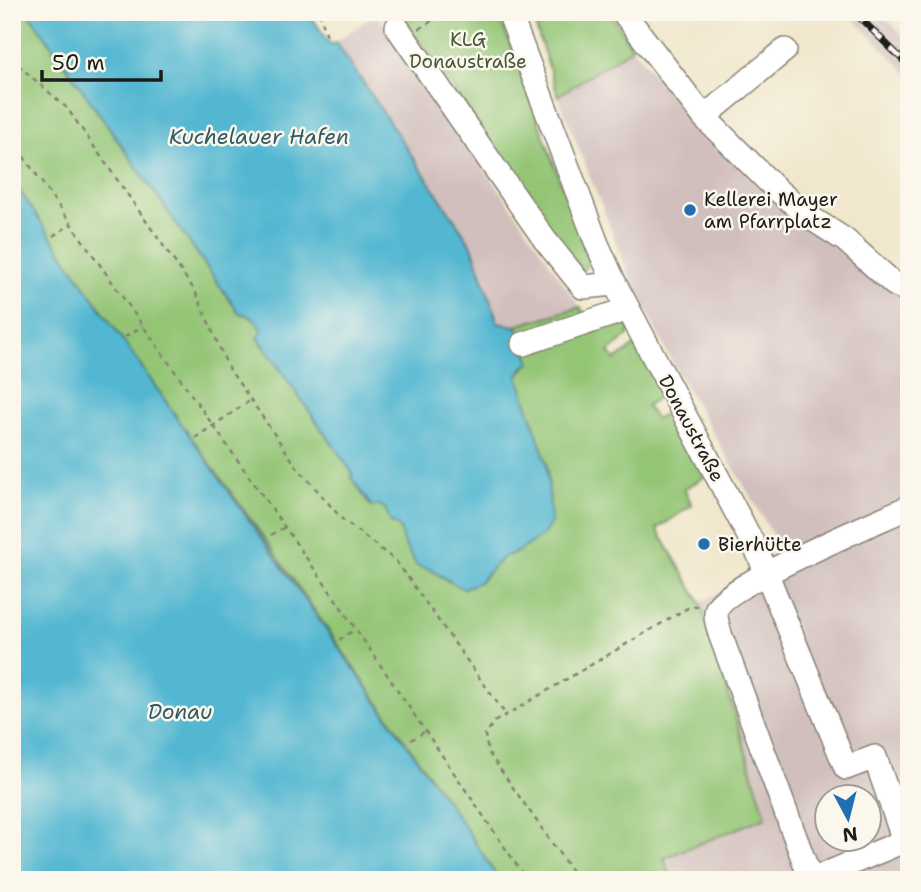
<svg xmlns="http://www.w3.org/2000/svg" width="921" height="892" font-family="'Shantell Sans',sans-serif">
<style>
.industrial{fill:#d1bfbd;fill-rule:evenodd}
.green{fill:#93c575;stroke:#587048;stroke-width:2}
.water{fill:#53b7d1;stroke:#386a76;stroke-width:2}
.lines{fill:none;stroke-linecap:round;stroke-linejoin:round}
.minor-casing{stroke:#868274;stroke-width:26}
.path{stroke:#868274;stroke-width:2.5;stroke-dasharray:5 5;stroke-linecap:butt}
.minor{stroke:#fff;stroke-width:23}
.rail-casing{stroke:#1c1c1c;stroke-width:7}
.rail{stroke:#fbf7ec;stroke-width:4.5;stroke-dasharray:13;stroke-linecap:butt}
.poi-dot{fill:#1f6fb2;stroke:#fbf7ec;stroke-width:2.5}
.labels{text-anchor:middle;stroke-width:5;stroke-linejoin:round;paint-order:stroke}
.park-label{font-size:19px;fill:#46573b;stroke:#fbf7ec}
.poi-label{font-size:19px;fill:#1c1c1c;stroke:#fbf7ec;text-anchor:start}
.street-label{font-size:19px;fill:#1c1c1c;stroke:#fbf7ec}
.water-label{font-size:21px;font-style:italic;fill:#325a64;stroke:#fbf7ec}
</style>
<rect width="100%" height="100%" fill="#fbf7ec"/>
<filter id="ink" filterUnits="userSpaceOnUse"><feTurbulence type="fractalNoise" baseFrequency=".0143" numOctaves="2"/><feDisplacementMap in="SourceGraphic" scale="14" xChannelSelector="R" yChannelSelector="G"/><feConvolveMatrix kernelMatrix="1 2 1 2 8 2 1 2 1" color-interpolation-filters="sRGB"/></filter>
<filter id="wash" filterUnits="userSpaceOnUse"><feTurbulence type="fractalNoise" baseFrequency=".00686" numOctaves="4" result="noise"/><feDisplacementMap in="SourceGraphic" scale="28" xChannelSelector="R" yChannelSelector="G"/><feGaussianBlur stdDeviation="1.57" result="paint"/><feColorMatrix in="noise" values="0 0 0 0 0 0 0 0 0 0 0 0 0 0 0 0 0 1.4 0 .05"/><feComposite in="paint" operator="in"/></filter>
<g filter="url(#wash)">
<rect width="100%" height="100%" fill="#f0e7cc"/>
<path class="industrial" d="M 847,12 L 879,12 L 909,41 L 909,75 Z
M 376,13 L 510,205 L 580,307 L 516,326 L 498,323 L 472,246 L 336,42 Z
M 632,48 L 654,75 L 794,214 L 838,250 L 892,289 L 909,269 L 909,880 L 671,880 L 663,858 L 766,817 L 700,602 L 787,559 L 671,361 L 628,272 L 558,96 ZM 827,798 L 869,798 L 869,840 L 827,840 Z"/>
<path class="green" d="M 12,12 L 28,12 L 239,313 C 252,315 257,320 262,332 L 258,338 L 353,474 L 351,477 L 371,507 L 378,505 L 385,508 L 391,523 C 402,526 400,532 403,541 C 406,549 414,558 418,566 L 431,570 L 449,582 L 479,582 L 503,557 L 517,552 L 521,390 L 518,376 L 530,362 L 516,326 L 580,307 L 595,332 L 612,321 L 622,319 L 630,328 L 628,336 L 609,352 L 615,360 L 636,345 L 661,392 L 660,396 L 646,406 L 656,419 L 667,412 L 672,413 L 705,477 L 684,489 L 692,505 L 657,529 L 700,602 L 766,817 L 664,858 L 671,880 L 499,880 L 469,833 L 265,539 L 152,384 L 12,180 Z
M 399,12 L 498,12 L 584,245 L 588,259 L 586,267 L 581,271 Z
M 531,12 L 610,12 L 632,48 L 558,96 Z"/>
<path class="water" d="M 28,12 L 308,12 L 331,45 L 336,42 L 472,246 L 498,323 L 516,326 L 531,362 L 522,368 L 518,376 L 547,464 L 551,522 L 543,535 L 517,552 L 503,557 L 479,582 L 463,589 L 431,570 L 417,566 C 413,558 406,549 403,541 C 400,532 403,526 391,523 L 385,508 L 378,505 L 372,507 L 351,477 L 353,474 L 258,337 L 262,332 C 257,320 252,315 239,313 Z
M 12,180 C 162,399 317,615 469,833 L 499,880 L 12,880 Z"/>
</g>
<g filter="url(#ink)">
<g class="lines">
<defs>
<path id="minor" d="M 509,12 L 597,244 L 615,284 L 759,555 L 846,768 L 875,757 L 904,841
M 623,12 L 704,117 L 776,189 L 811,218 L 845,240 L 894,284 L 909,291
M 397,27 L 545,240 L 583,287 L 615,284
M 704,117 L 785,50
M 523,344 L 628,309
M 811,880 L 720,634 C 718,626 714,616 717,608 C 728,584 877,522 909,507
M 811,880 L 909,839"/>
</defs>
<use href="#minor" class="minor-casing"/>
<path class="path" d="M 319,12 L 327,36
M 419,29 L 446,12
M 12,57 L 18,65 L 67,108 L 195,291 L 228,367 L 297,467 L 342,519 L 396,561 L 506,715
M 12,140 L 334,597 L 527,880
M 53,236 L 71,224
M 125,337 L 143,326
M 195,438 L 251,400
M 271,535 L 285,527
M 339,640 L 356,629
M 411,740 L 426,731
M 578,880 L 488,752 L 485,735 L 494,722 L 691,606 L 697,606"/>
<use href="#minor" class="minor"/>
<defs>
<path id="rail" d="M 854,12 L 909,66"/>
</defs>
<use href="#rail" class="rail-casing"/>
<use href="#rail" class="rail"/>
</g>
</g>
<g class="poi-dot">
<circle cx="690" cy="210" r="7"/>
<circle cx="704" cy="544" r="7"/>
</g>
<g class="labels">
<g class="park-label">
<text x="468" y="46">KLG<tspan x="468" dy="22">Donaustraße</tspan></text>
</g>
<g class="poi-label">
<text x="704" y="206">Kellerei Mayer<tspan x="704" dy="22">am Pfarrplatz</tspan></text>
<text x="718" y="551">Bierhütte</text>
</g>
<g class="street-label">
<text transform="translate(692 428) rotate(62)" y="7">Donaustraße</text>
</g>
<g class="water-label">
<text x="259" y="144">Kuchelauer Hafen</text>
<text x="180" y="719">Donau</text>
</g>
</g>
<rect width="921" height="892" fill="none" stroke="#fbf7ec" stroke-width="42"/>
<g transform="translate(848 818) rotate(173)"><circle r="33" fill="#fbf7ec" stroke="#a29f99" stroke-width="2"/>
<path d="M0-5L12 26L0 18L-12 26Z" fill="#1f6fb2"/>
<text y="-10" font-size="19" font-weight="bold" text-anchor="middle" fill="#1c1c1c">N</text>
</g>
<path d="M42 70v10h119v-10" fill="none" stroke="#1c1c1c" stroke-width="3.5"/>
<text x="52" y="70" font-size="21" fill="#1c1c1c" stroke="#fbf7ec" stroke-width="5" paint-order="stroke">50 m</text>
</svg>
